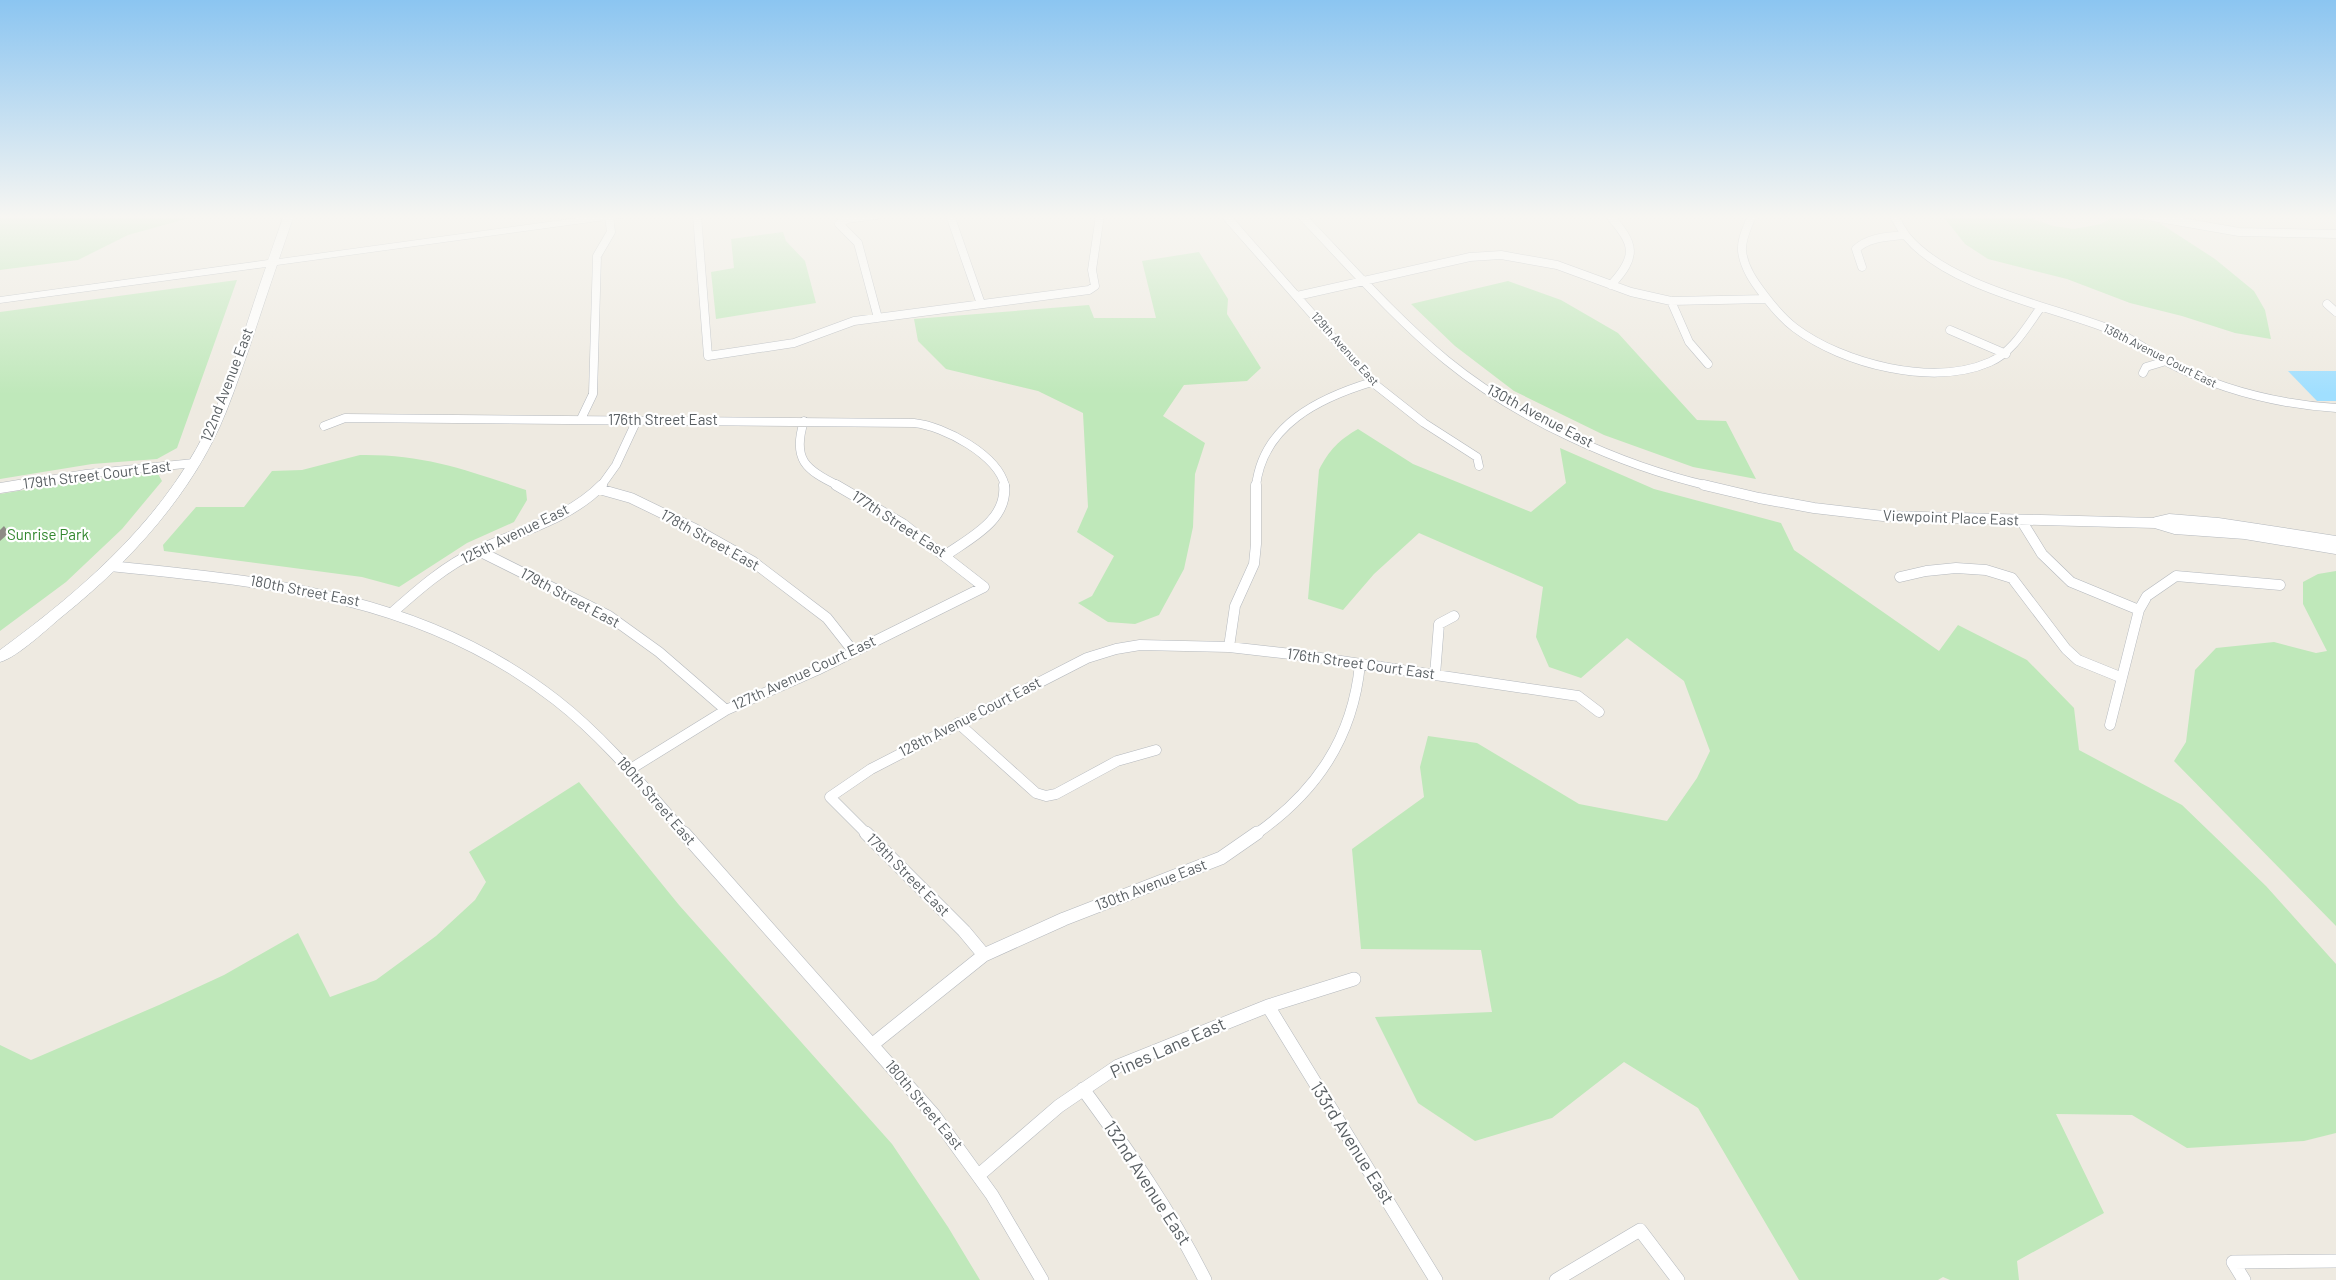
<svg xmlns="http://www.w3.org/2000/svg" width="2336" height="1280" font-family="Barlow,sans-serif">
<style>
.green{fill:#bfe8ba}
.water{fill:#a0dfff}
.lines{fill:none;stroke-linecap:round;stroke-linejoin:round}
.street-far2-casing{stroke:#b4b8bd;stroke-width:9}
.street-far1-casing{stroke:#b4b8bd;stroke-width:11}
.street-casing{stroke:#b4b8bd;stroke-width:14}
.secondary-casing{stroke:#b3b8bd;stroke-width:1}
.street-far2{stroke:#fff;stroke-width:8}
.street-far1{stroke:#fff;stroke-width:10}
.street{stroke:#fff;stroke-width:13}
.secondary{fill:#fff;fill-rule:evenodd}
.shaded-wall{fill:#8e8b86}
.labels{text-anchor:middle;stroke-width:4.5;stroke-linejoin:round;paint-order:stroke}
.far-street-label{font-size:12px;fill:#595f63;stroke:#fff}
.street-label{font-size:15px;fill:#595f63;stroke:#fff}
.park-label{font-size:15px;fill:#32872e;stroke:#fff}
.near-street-label{font-size:18px;fill:#595f63;stroke:#fff}
</style>
<rect width="100%" height="100%" fill="#eeeae1"/>
<path class="green" d="M 0,215 L 200,215 L 128,235 L 78,260 L 0,270 Z
M 1942,215 L 2021,215 L 2053,226 L 2074,229 L 2101,224 L 2117,215 L 2158,222 L 2215,259 L 2254,291 L 2265,310 L 2271,339 L 2235,333 L 2182,316 L 2130,303 L 2067,279 L 1988,259 L 1965,244 Z
M 783,232 L 786,241 L 805,261 L 816,303 L 716,319 L 711,272 L 734,268 L 731,239 Z
M 1199,252 L 1228,299 L 1227,314 L 1261,368 L 1247,381 L 1184,385 L 1163,416 L 1205,443 L 1195,474 L 1193,527 L 1184,569 L 1159,615 L 1135,624 L 1108,622 L 1078,603 L 1092,596 L 1114,556 L 1077,532 L 1088,507 L 1083,413 L 1038,391 L 946,369 L 918,341 L 914,319 L 1089,305 L 1094,318 L 1156,318 L 1142,261 Z
M 237,280 L 177,448 L 157,459 L 92,464 L 0,479 L 0,312 Z
M 1508,281 L 1561,300 L 1618,333 L 1697,420 L 1726,421 L 1756,479 L 1693,467 L 1604,435 L 1514,391 L 1455,346 L 1411,304 Z
M 1358,429 L 1413,464 L 1531,512 L 1566,483 L 1560,448 L 1654,489 L 1781,523 L 1794,550 L 1939,651 L 1958,625 L 2027,660 L 2074,708 L 2079,750 L 2182,805 L 2266,886 L 2336,964 L 2336,1133 L 2304,1141 L 2187,1148 L 2132,1115 L 2056,1114 L 2104,1213 L 2017,1261 L 2019,1280 L 1950,1280 L 1943,1277 L 1938,1280 L 1799,1280 L 1698,1108 L 1624,1062 L 1552,1118 L 1475,1141 L 1418,1103 L 1375,1017 L 1492,1012 L 1481,950 L 1361,949 L 1352,849 L 1424,797 L 1420,767 L 1428,736 L 1477,743 L 1579,804 L 1667,821 L 1697,778 L 1710,751 L 1684,681 L 1627,638 L 1581,678 L 1549,667 L 1536,637 L 1543,587 L 1419,533 L 1374,574 L 1343,610 L 1308,599 L 1319,470 C 1329,450 1339,440 1358,429 Z
M 360,455 C 423,454 467,470 526,490 L 527,500 L 514,522 L 467,543 L 399,587 L 362,577 L 164,551 L 163,545 L 196,507 L 244,507 L 272,471 L 302,470 Z
M 158,474 L 162,481 L 122,529 L 66,582 L 0,631 L 0,494 L 85,480 Z
M 2336,571 L 2336,926 L 2174,761 L 2186,742 L 2195,670 L 2216,648 L 2274,642 L 2316,653 L 2327,651 L 2303,604 L 2303,582 L 2318,574 Z
M 579,782 L 679,905 L 892,1144 L 948,1227 L 980,1280 L 0,1280 L 0,1045 L 31,1060 L 159,1005 L 224,975 L 298,933 L 330,997 L 376,980 L 436,936 L 475,900 L 486,882 L 469,852 Z"/>
<path class="water" d="M 2288,371 L 2336,371 L 2336,401 L 2317,401 Z"/>
<g class="lines">
<defs>
<path id="street-far2" d="M 697,215 L 708,356 L 794,343 L 854,321 L 1089,290 L 1095,286 L 1092,270 L 1100,215
M 876,215 L 847,219 L 839,224 L 858,243 L 878,318
M 950,215 L 981,304
M 1225,215 L 1372,382 L 1424,423 L 1477,457 L 1479,466
M 1301,215 C 1348,264 1394,317 1446,360 C 1518,419 1619,465 1709,486
M 1609,215 C 1635,244 1638,256 1611,285
M 1752,215 C 1748,227 1741,238 1742,251 C 1744,268 1754,282 1764,295 C 1773,307 1783,319 1795,328 C 1843,364 1933,387 1990,362 C 2013,352 2027,326 2041,307
M 1893,215 C 1898,222 1902,231 1907,237 C 1949,287 2050,306 2109,329 C 2131,337 2149,352 2169,363 C 2221,390 2278,404 2336,408
M 2142,215 L 2239,232 L 2336,234
M 1862,267 L 1856,249 C 1869,237 1887,237 1904,235
M 1297,296 L 1470,257 L 1501,255 L 1557,265 L 1631,292 L 1671,301 L 1767,299
M 1671,301 L 1689,342 L 1708,364
M 2327,304 L 2336,312
M 1950,330 L 2006,354
M 2143,373 L 2146,367 L 2166,361
M 581,419 L 593,394 L 597,256 L 611,232 L 609,215
M 804,421 C 792,459 805,470 839,486
M 324,426 L 345,418 L 914,423 C 944,426 998,455 1005,486
M 11,486 L 86,474 L 194,463
M 601,486 L 616,465 L 637,420
M 1256,486 C 1263,425 1319,398 1372,382"/>
<path id="street-far1" d="M 1704,485 L 1759,498 L 1814,508 L 1883,516 L 2155,523 L 2175,529 L 2245,534 L 2336,549
M 0,488 L 19,485
M 599,489 L 631,498 L 695,529 L 752,561 L 827,618 L 853,651
M 2021,520 L 2042,554 L 2071,582 L 2139,610
M 2156,522 L 2169,519 L 2218,523 L 2336,541
M 479,551 L 609,616 L 659,652 L 726,710
M 946,555 C 970,538 1008,520 1004,485
M 110,566 C 272,582 423,596 556,700 C 605,738 645,788 685,834
M 1900,577 L 1926,571 L 1956,568 L 1986,570 L 2012,578 L 2066,649 L 2078,660 L 2120,677
M 393,612 C 419,589 445,566 477,551 C 519,531 569,519 602,485
M 1229,647 L 1235,606 L 1254,564 L 1256,544 L 1256,485
M 1435,675 L 1439,624 L 1454,616
M 958,723 L 1036,793 L 1046,796 L 1056,794 L 1117,761 L 1156,750
M 2110,725 L 2139,610 L 2147,596 L 2176,576 L 2280,585
M 629,770 L 726,710 L 817,670 L 984,587 L 903,524 L 836,485
M 867,834 L 830,797 L 871,769 L 1087,658 L 1116,649 L 1140,645 L 1229,647 L 1300,655 L 1578,696 L 1599,712
M 1256,834 C 1316,792 1353,738 1360,664"/>
<path id="street" d="M 684,833 L 934,1115 L 992,1195 L 1042,1280
M 866,833 L 964,931 L 984,955
M 1268,1006 L 1436,1280
M 873,1044 L 984,955 L 1064,919 L 1221,858 L 1257,833
M 1083,1089 C 1128,1150 1171,1212 1205,1280
M 980,1174 L 1059,1106 L 1118,1066 L 1268,1006 L 1354,979
M 1556,1280 L 1640,1230 L 1678,1280
M 2244,1280 L 2233,1262 L 2336,1261"/>
<path id="secondary" d="M 284,215 L 294,215 L 279,259 L 599,215 L 625,215 L 620,218 L 277,265 C 260,314 245,364 226,412 C 194,492 130,562 64,615 C 48,628 18,657 0,662 L 0,650 C 86,587 171,513 214,413 C 235,366 249,315 266,267 L 0,303 L 0,297 L 268,260 Z"/>
</defs>
<use href="#street-far2" class="street-far2-casing"/>
<use href="#street-far1" class="street-far1-casing"/>
<use href="#street" class="street-casing"/>
<use href="#secondary" class="secondary-casing"/>
<use href="#street-far2" class="street-far2"/>
<use href="#street-far1" class="street-far1"/>
<use href="#street" class="street"/>
<use href="#secondary" class="secondary"/>
</g>
<path class="shaded-wall" d="M 4,526 L 9,533 L 0,541 L 0,530 Z"/>
<linearGradient id="sky" x2="0" y2="1"><stop stop-color="#8bc5f1"/><stop offset="0.55" stop-color="#f7f6f2"/><stop offset="1" stop-color="#f7f6f2" stop-opacity="0"/></linearGradient>
<rect width="2336" height="394" fill="url(#sky)"/>
<g class="labels">
<g class="far-street-label">
<text transform="translate(1345 349) rotate(48)" y="4">129th Avenue East</text>
<text transform="translate(2160 356) rotate(27)" y="4">136th Avenue Court East</text>
</g>
<g class="street-label">
<text transform="translate(227 385) rotate(-69)" y="5">122nd Avenue East</text>
<text transform="translate(1540 416) rotate(28)" y="5">130th Avenue East</text>
<text x="663" y="425">176th Street East</text>
<text transform="translate(97 475) rotate(-7)" y="5">179th Street Court East</text>
<text transform="translate(1951 518) rotate(2)" y="5">Viewpoint Place East</text>
<text transform="translate(899 524) rotate(33)" y="5">177th Street East</text>
<text transform="translate(515 534) rotate(-26)" y="5">125th Avenue East</text>
<text transform="translate(710 540) rotate(29)" y="5">178th Street East</text>
<text transform="translate(305 591) rotate(11)" y="5">180th Street East</text>
<text transform="translate(570 598) rotate(28)" y="5">179th Street East</text>
<text transform="translate(1361 664) rotate(8)" y="5">176th Street Court East</text>
<text transform="translate(804 673) rotate(-25)" y="5">127th Avenue Court East</text>
<text transform="translate(970 717) rotate(-27)" y="5">128th Avenue Court East</text>
<text transform="translate(656 801) rotate(49)" y="5">180th Street East</text>
<text transform="translate(908 875) rotate(45)" y="5">179th Street East</text>
<text transform="translate(1151 885) rotate(-21)" y="5">130th Avenue East</text>
<text transform="translate(924 1105) rotate(50)" y="5">180th Street East</text>
</g>
<g class="park-label">
<text x="48" y="540">Sunrise Park</text>
</g>
<g class="near-street-label">
<text transform="translate(1168 1048) rotate(-24)" y="6">Pines Lane East</text>
<text transform="translate(1352 1143) rotate(58)" y="6">133rd Avenue East</text>
<text transform="translate(1147 1183) rotate(57)" y="6">132nd Avenue East</text>
</g>
</g>
</svg>
